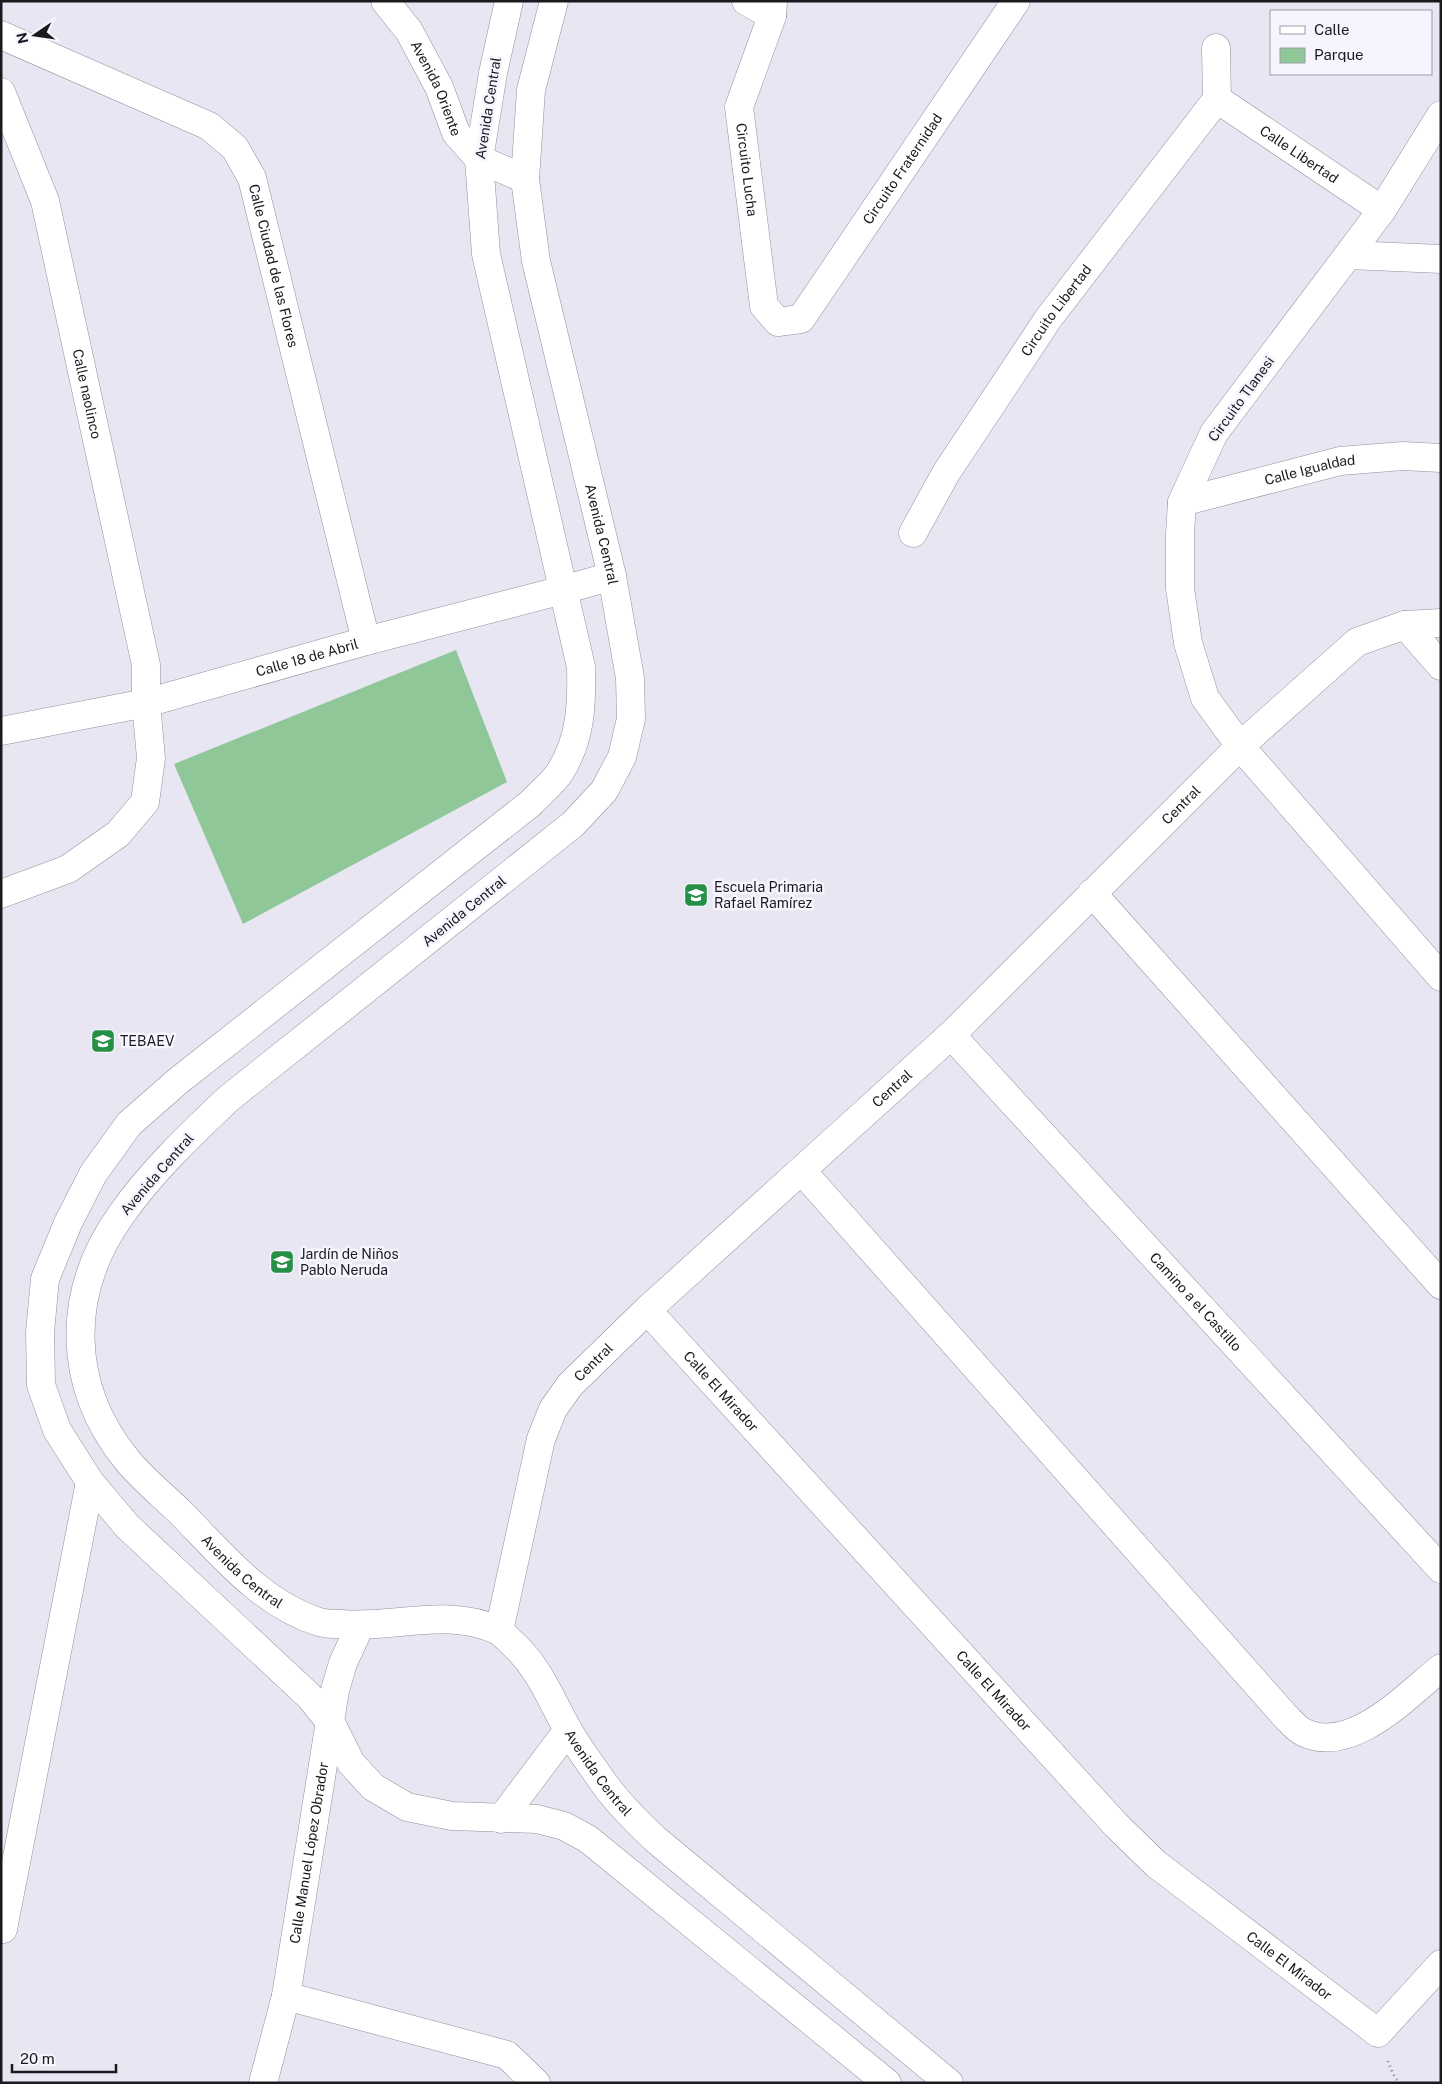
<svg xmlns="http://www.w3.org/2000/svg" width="1442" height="2084" font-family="'Public Sans',sans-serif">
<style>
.green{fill:#8fc798}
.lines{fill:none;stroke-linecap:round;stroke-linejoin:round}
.minor-casing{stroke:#93909c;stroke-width:29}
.path{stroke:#88868f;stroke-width:3;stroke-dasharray:1 4;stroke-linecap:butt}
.minor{stroke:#fff;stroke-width:28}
.labels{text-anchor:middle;stroke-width:5;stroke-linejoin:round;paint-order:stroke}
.street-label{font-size:14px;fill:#1a191e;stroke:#f6f4fe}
.poi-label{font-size:14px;fill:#1a191e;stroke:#f6f4fe;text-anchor:start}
</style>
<rect width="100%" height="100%" fill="#e9e6f3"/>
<path class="green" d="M 456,650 L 507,782 L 243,924 L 174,764 Z"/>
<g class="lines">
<defs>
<g id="minor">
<path id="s1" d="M 385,1 L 409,31 L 439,87 L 456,133 L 479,159 L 525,179"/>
<path d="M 509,1 L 493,73 L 479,159 L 486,254 L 581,667 C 582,704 581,739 560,772 C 553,783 540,793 531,803 L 178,1081 L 129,1124 L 93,1174 L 68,1223 L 45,1279 L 40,1332 L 41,1385 L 57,1430 L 90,1482 L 127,1526 L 309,1696 L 331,1723 L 351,1763 L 373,1787 L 407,1807 L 452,1816 L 537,1819 L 564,1826 L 588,1839 L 887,2083"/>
<path id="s2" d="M 554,1 L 531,90 L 525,179 L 536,261 L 612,576 L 630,678 L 631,719 L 622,757 L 604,791 L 573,824 L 228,1099 C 190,1135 151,1172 121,1215 C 66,1292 66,1385 127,1460 C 143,1480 165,1497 183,1515 C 223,1556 262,1604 319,1622 C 326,1624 334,1624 341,1624 C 393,1629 447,1607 497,1630 C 502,1633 506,1637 510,1641 C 540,1668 549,1696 568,1730 C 576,1744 586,1758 596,1772 C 613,1798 633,1818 655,1839 L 949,2083"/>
<path d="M 746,1 L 772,16"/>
<path id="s3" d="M 773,1 L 772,16 L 739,107 L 764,306 L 778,322 L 801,319 L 1016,1"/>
<path id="s4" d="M 1,35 L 209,126 L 235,148 L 252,178 L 366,641"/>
<path d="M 1216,48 L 1217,99"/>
<path id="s5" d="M 1,92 L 45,201 L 146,665 L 146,703 L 151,758 L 145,802 L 118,834 L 68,869 L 1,894"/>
<path id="s6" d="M 1217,99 L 1382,210"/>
<path d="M 1441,115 L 1382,210 L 1214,433 L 1182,502 L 1180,534 L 1180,588 L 1188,643 L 1205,698 L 1240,746 L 1441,977"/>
<path d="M 1349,255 L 1441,259"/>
<path id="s7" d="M 1182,502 L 1340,461 L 1403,456 L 1441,458"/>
<path id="s8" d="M 913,533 L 946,473 L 1048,319 L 1217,99"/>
<path d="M 1405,625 L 1441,666"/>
<path id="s9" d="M 1,731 L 146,703 L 366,641 L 563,590 L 612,576"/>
<path d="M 1092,893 L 1441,1285"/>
<path id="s10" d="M 951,1035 L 1441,1569"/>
<path d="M 802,1171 L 1286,1717 C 1291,1722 1297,1729 1303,1732 C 1351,1756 1406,1696 1441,1668"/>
<path id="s11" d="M 647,1310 L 1116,1825 L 1156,1864 L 1378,2033 L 1441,1964"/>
<path id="s12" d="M 499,1631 L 541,1439 L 553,1409 L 570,1385 L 647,1310 L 951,1035 L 1240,746 L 1357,642 L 1405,625 L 1441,623"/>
<path d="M 501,1819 L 568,1730"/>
<path d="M 1,1929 L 3,1929 L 90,1482"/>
<path d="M 286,1996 L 507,2055 L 536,2083"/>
<path id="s13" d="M 263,2083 L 286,1996 L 335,1690 L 343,1663 L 360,1626"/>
</g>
</defs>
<use href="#minor" class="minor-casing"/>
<path class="path" d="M 1388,2061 L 1393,2074 L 1399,2083"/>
<use href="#minor" class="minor"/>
</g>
<defs>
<symbol id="school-square" viewBox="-11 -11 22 22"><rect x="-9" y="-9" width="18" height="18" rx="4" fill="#279046" stroke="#f6f4fe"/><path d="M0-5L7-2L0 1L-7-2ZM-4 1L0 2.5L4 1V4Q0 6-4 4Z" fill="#fff"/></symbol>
</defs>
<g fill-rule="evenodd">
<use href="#school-square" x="682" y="881" width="28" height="28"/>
<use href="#school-square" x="89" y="1027" width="28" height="28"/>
<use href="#school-square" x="268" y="1248" width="28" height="28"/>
</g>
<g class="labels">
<g class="street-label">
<text dy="5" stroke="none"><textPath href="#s1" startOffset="102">Avenida Oriente</textPath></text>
<text transform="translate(488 108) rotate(-81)" y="5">Avenida Central</text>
<text dy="5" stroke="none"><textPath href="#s6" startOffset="99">Calle Libertad</textPath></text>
<text dy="5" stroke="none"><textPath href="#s3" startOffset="175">Circuito Lucha</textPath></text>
<text dy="5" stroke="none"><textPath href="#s3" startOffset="538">Circuito Fraternidad</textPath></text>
<text dy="5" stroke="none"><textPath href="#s4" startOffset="386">Calle Ciudad de las Flores</textPath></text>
<text dy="5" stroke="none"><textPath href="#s8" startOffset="265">Circuito Libertad</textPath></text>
<text dy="5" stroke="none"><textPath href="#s5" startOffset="315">Calle naolinco</textPath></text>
<text transform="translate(1241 399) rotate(-54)" y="5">Circuito Tlanesi</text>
<text dy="5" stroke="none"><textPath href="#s7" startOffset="132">Calle Igualdad</textPath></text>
<text dy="5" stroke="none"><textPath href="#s2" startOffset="545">Avenida Central</textPath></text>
<text dy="5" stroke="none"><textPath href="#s9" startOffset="315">Calle 18 de Abril</textPath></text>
<text dy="5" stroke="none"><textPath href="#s12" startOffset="1101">Central</textPath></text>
<text transform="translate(464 911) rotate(-39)" y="5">Avenida Central</text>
<text dy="5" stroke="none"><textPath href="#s12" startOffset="696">Central</textPath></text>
<text transform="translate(157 1174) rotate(-49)" y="5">Avenida Central</text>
<text dy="5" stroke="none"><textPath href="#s10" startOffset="362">Camino a el Castillo</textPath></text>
<text dy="5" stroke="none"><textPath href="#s12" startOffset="291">Central</textPath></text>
<text dy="5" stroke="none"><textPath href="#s11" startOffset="110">Calle El Mirador</textPath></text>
<text dy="5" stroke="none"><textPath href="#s2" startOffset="1880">Avenida Central</textPath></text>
<text dy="5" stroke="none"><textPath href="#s11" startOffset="515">Calle El Mirador</textPath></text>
<text dy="5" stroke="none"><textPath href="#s2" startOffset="2329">Avenida Central</textPath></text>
<text dy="5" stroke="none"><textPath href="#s13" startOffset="235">Calle Manuel López Obrador</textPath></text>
<text dy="5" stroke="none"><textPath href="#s11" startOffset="920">Calle El Mirador</textPath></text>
</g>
<g class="poi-label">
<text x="714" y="892">Escuela Primaria<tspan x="714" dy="16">Rafael Ramírez</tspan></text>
<text x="120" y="1046">TEBAEV</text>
<text x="300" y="1259">Jardín de Niños<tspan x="300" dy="16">Pablo Neruda</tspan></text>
</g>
</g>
<rect width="1442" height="2084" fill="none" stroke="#1a191e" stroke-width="5"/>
<rect x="1270" y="10" width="162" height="65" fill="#f6f4fe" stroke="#9e9ca4"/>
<rect x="1280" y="26" width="25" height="8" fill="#ffffff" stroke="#9e9ca4"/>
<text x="1314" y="35" font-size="15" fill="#1a191e">Calle</text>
<rect x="1280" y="48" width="25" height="15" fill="#8fc798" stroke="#9e9ca4"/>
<text x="1314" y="60" font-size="15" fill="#1a191e">Parque</text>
<g transform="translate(35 35) rotate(257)" stroke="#f6f4fe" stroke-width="4" paint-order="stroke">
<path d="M0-4L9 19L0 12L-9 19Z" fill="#1a191e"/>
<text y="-8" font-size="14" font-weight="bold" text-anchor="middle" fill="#1a191e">N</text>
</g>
<path d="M12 2064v8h104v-8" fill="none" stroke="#1a191e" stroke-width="2.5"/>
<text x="20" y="2064" font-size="15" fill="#1a191e" stroke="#f6f4fe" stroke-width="4" paint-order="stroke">20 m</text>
</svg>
